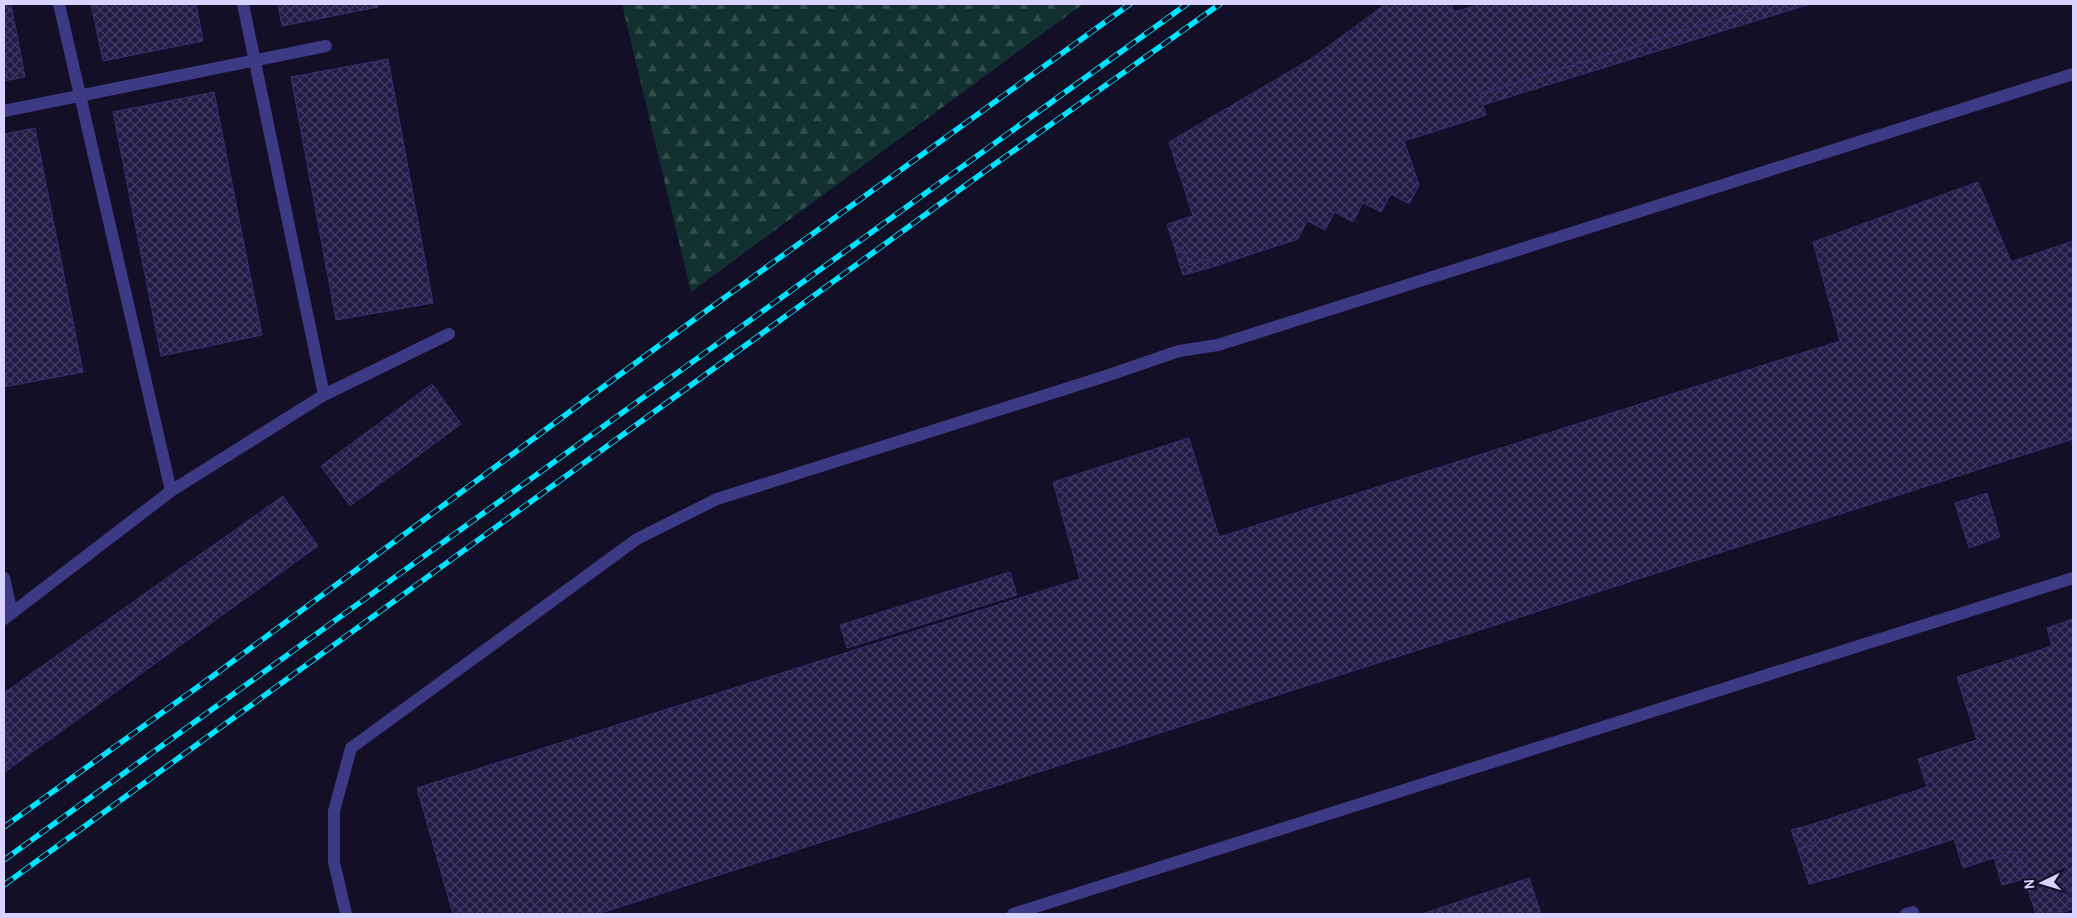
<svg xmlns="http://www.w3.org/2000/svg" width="2077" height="918" font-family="Overpass,sans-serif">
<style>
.forest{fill:url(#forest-firs)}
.building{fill:url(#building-cross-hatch);stroke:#3b2d73}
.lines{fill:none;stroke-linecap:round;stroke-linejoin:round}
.minor{stroke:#3d3a85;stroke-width:12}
.rail-casing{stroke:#00e5ff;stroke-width:5.5}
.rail{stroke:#130f26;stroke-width:4;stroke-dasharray:11;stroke-linecap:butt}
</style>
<defs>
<pattern id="forest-firs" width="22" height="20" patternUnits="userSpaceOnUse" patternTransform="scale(1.25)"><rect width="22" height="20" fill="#12302f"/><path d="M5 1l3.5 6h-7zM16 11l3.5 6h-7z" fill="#344d4e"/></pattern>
<pattern id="building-cross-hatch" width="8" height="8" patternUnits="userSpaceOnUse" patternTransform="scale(1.25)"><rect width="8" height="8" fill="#241b47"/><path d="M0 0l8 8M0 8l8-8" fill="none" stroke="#433b63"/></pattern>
</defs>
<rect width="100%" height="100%" fill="#130f26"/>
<path class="forest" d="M 622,4 L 1083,4 L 691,292 Z"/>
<path class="building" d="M 4,4 L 11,4 L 25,77 L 4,81 Z
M 91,4 L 196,4 L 203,41 L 103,61 Z
M 278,4 L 377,4 L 378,7 L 282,26 Z
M 1386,4 L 1451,4 L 1454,12 L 1481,4 L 1769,4 L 1480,94 L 1486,115 L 1404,141 L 1419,185 L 1409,204 L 1391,194 L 1381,212 L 1363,203 L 1353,222 L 1335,212 L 1325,230 L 1307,221 L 1298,239 L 1209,268 L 1207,259 L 1189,265 L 1183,247 L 1175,249 L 1167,224 L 1193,216 L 1169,142 L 1311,59 Z
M 1769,4 L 1810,4 L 1483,105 L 1480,94 Z
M 388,59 L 433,303 L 336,320 L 291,77 Z
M 214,92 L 262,335 L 161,356 L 113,112 Z
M 35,128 L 83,372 L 4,387 L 4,134 Z
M 1978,182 L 2011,262 L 2073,241 L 2073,439 L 598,914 L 453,914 L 417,788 L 1080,579 L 1053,482 L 1189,438 L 1219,537 L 1840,341 L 1813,242 Z
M 1183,247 L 1189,265 L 1207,259 L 1209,268 L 1183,275 L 1175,249 Z
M 432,384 L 461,424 L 350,506 L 321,466 Z
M 1987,493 L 2000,537 L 1969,548 L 1955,503 Z
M 283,496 L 318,546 L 24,758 L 4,729 L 4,693 Z
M 1010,572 L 1017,595 L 847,648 L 840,625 Z
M 2073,619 L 2073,909 L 2057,914 L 2036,914 L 2015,851 L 1963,868 L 1954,839 L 1827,880 L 1827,879 L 1809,884 L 1798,849 L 1816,844 L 1810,825 L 1927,787 L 1918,759 L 1977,740 L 1957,677 L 2052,646 L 2047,628 Z
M 4,729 L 24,758 L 4,773 Z
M 1810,825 L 1816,844 L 1798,849 L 1791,830 Z
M 2015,851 L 2024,879 L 2002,885 L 1994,858 Z
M 1529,878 L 1541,914 L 1422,914 Z"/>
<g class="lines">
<path class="minor" d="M 59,4 L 171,491
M 243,4 L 324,395
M 4,111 L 326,46
M 4,578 L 12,613
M 4,619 L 171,491 L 324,395 L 449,334
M 346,914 L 334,862 L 334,811 L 351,748 L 637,539 L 717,499 L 1106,376 L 1179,351 L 1218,345 L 2073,74
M 1013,914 L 2073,578
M 1906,914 L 1913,912"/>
<defs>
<path id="rail" d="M 4,827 L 217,673 L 695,319 L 1130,4
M 4,860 L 1187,4
M 4,885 L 988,169 L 1220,4"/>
</defs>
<use href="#rail" class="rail-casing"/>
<use href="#rail" class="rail"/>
</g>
<rect width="2077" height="918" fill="none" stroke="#d9d4ff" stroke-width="10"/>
<g transform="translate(2042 883) rotate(265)" stroke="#130f26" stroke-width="4" paint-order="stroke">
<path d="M0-4L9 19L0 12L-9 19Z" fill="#d9d4ff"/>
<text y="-8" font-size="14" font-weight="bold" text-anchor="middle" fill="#d9d4ff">N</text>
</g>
</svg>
